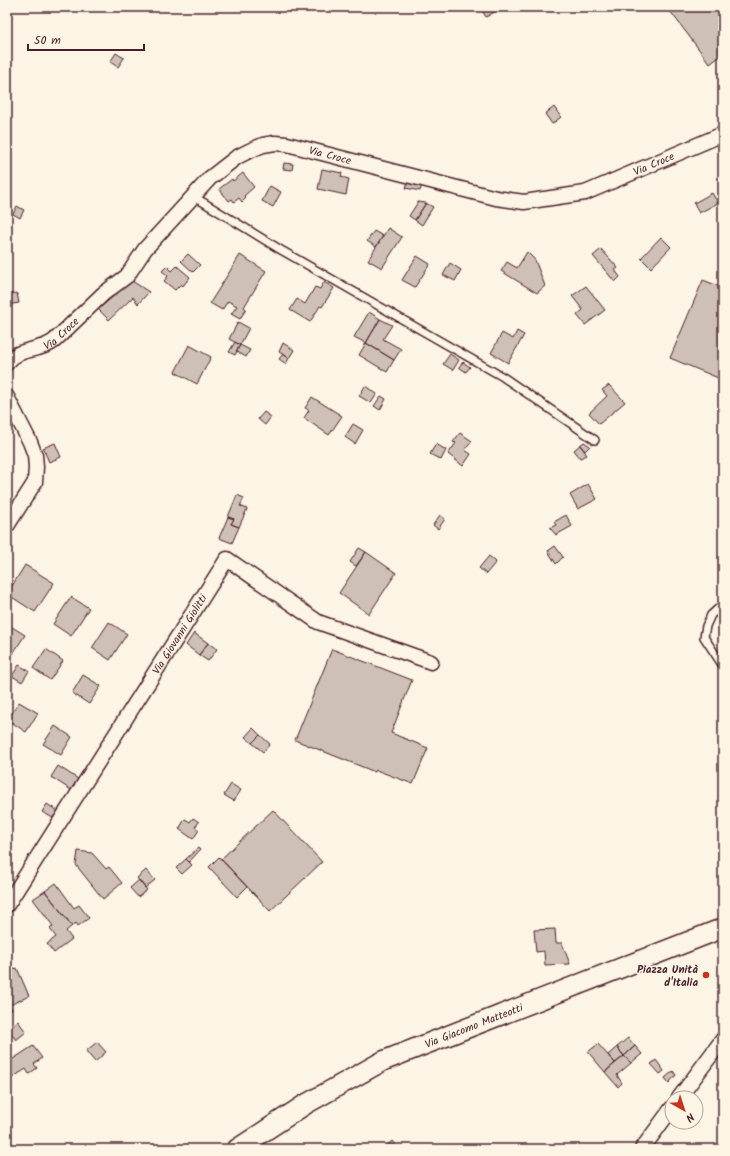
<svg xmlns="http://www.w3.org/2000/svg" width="730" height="1156" font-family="Kalam,sans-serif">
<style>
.building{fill:#cfc0b7;stroke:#4a1f2b}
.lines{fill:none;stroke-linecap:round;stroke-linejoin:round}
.service-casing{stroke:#4a1f2b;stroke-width:10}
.minor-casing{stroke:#4a1f2b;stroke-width:17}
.secondary-casing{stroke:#4a1f2b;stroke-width:22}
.service{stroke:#fcf5e5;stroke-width:7}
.minor{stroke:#fcf5e5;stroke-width:14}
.secondary{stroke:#fcf5e5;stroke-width:19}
.poi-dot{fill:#c8321e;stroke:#fcf5e5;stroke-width:1.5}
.labels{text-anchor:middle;stroke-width:3;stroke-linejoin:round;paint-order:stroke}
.street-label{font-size:11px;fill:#4a1f2b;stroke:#fcf5e5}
.poi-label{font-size:11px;font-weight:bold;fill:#4a1f2b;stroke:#fcf5e5;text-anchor:end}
</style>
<rect width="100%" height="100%" fill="#fcf5e5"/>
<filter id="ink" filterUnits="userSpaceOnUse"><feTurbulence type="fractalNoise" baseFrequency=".025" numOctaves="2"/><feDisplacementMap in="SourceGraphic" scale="8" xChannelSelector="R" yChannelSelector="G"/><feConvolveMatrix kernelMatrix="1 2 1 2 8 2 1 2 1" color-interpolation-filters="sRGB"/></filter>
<g filter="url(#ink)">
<path class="building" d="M 480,7 L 503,7 L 486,17 Z
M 667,7 L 723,7 L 723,54 L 710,64 Z
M 116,53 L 124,58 L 118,67 L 110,62 Z
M 554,107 L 561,117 L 552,124 L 545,114 Z
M 284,163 L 293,164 L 292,170 L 283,169 Z
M 322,169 L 342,173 L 341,177 L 349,179 L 346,195 L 318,189 Z
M 243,173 L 254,187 L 244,196 L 246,198 L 242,202 L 239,198 L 234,202 L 232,199 L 229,201 L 219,189 L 232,179 L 233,181 Z
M 408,182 L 422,185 L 420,191 L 406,188 Z
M 270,186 L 281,192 L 273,207 L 262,201 Z
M 712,193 L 718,203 L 699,213 L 694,203 Z
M 418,202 L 426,203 L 415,220 L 409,216 Z
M 426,203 L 433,207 L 422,225 L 415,220 Z
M 17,206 L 24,210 L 20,218 L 13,214 Z
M 388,228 L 402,237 L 382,268 L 368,260 Z
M 374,231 L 383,236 L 376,247 L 367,241 Z
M 661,237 L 671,247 L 651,268 L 641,258 Z
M 601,249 L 618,268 L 615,270 L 620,277 L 615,282 L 593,256 Z
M 527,252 L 535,260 L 545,286 L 537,293 L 501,271 L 507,262 L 517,268 Z
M 188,254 L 200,265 L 193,272 L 181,261 Z
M 240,255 L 266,271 L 244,307 L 246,309 L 240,319 L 231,314 L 237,306 L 228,301 L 222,310 L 210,303 Z
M 417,256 L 430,264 L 415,287 L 402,280 Z
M 450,263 L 461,270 L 455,281 L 443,275 Z
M 167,266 L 172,271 L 177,266 L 190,277 L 183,286 L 181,284 L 175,290 L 164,281 L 168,276 L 162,271 Z
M 703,280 L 723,288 L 723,380 L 670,358 Z
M 132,281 L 149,292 L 138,304 L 133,297 L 109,320 L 98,309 Z
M 324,282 L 334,288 L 322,307 L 320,306 L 310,322 L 290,310 L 297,299 L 305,304 L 315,287 L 320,289 Z
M 7,283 L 10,294 L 17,293 L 19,303 L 7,305 Z
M 586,286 L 605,310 L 585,325 L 577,315 L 583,310 L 572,296 Z
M 369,312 L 380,319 L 366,343 L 354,337 Z
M 380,319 L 392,325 L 383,339 L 401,349 L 394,360 L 366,343 Z
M 238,322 L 249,328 L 240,345 L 229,339 Z
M 517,331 L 524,335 L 508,363 L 491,353 L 502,333 L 513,339 Z
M 235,342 L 240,345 L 235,355 L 229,352 Z
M 283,343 L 294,350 L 289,358 L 279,352 Z
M 366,343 L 394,360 L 387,372 L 359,355 Z
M 189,345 L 211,357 L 197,384 L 175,372 Z
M 240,345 L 250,350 L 246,357 L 236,351 Z
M 283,354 L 289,358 L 286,364 L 279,359 Z
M 450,354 L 459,360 L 453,370 L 443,364 Z
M 463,362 L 470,367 L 466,372 L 459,367 Z
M 609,385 L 625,402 L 599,424 L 589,413 L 607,396 L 602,390 Z
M 365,386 L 377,394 L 371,403 L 359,396 Z
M 381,396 L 386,399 L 380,410 L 374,406 Z
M 312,397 L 342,416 L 329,435 L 304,418 L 309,410 L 305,408 Z
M 264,412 L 271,417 L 265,425 L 258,419 Z
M 353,424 L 363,430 L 355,444 L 345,437 Z
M 460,433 L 472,441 L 465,450 L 471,454 L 463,466 L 448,454 L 456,443 L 453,442 Z
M 584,442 L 590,446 L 585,451 L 580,445 Z
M 55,443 L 61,457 L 49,462 L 43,448 Z
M 436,444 L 446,450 L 441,460 L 430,454 Z
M 580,445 L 587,455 L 580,458 L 574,450 Z
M 588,484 L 597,499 L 578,509 L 570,495 Z
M 237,495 L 244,498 L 240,506 L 247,509 L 239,527 L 231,524 L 234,519 L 228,517 Z
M 440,515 L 445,519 L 438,529 L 433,525 Z
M 566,515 L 572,526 L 556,535 L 550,528 L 556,525 L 554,522 Z
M 228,517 L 234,519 L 231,524 L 239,527 L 232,543 L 219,538 Z
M 555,546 L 563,557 L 556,564 L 548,551 Z
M 359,548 L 366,552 L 356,566 L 350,562 Z
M 366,552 L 396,573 L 369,614 L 339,593 Z
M 489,556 L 496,562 L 486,574 L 479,568 Z
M 25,565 L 54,583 L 35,612 L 7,594 Z
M 71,597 L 89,608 L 71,636 L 53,624 Z
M 109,622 L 127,634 L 110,660 L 92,648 Z
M 7,624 L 25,635 L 10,658 L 7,656 Z
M 194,633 L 208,643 L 199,655 L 186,645 Z
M 208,643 L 217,649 L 208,661 L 199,655 Z
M 46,649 L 63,661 L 50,680 L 33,668 Z
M 332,649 L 412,680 L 391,733 L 428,748 L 413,784 L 376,770 L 375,772 L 295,740 Z
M 19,665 L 29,671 L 22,682 L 12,676 Z
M 83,675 L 101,686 L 89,704 L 72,693 Z
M 19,702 L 38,713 L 26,732 L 8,720 Z
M 55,726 L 72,737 L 61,755 L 43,744 Z
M 253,728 L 260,735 L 252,743 L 245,737 Z
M 260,735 L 270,744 L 263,752 L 252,743 Z
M 58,766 L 78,779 L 71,790 L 51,777 Z
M 231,784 L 241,790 L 234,801 L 224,795 Z
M 47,804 L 58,811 L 53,818 L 42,812 Z
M 273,810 L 322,862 L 270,911 L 221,859 Z
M 193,818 L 199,822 L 195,827 L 199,830 L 193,839 L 179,829 L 185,819 L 190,822 Z
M 198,848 L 200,850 L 189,862 L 186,859 Z
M 78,851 L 92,853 L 106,869 L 109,867 L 122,883 L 103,899 L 76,865 Z
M 219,857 L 247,887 L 237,897 L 209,867 Z
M 186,859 L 192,865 L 182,874 L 176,868 Z
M 146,870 L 155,880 L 145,888 L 137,878 Z
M 139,880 L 147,890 L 138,897 L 130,888 Z
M 56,883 L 74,908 L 79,905 L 89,918 L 78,926 L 76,923 L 72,926 L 45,891 Z
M 45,891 L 72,926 L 66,931 L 72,939 L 54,953 L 47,944 L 56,937 L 50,929 L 53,926 L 33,899 Z
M 555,929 L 556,943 L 562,943 L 570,964 L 545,965 L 544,951 L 536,952 L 534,930 Z
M 17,968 L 29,996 L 10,1005 L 12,1010 L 7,1012 L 7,972 Z
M 18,1021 L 26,1032 L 16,1040 L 8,1029 Z
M 628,1038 L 635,1046 L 624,1056 L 617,1047 Z
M 97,1042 L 106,1052 L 95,1062 L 86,1051 Z
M 598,1044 L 615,1063 L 605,1072 L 588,1052 Z
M 33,1046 L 42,1058 L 34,1064 L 37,1068 L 29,1074 L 26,1069 L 7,1081 L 7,1063 Z
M 635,1046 L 642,1054 L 631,1063 L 624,1056 Z
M 617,1047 L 624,1056 L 615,1063 L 608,1055 Z
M 624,1056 L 631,1063 L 617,1075 L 622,1083 L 618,1087 L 605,1072 Z
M 656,1060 L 664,1071 L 660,1074 L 651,1064 Z
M 673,1071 L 676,1075 L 669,1083 L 665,1078 Z
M 392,1141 L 399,1149 L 383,1149 Z"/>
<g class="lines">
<defs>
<path id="service" d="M 193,196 L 281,250 L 503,377 L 595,440
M 723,604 L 711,615 L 706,626 L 704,637 L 723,666"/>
<g id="minor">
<path id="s1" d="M 7,363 C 18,347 40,352 54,341 L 103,294 L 127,276 L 145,249 L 210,178 L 237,157 L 249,151 L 263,145 L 275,143 L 287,144 L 496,198 L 524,202 L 585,193 L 723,134"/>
<path d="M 7,397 L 30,442 L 35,455 L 36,467 L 35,482 L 7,526"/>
<path id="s2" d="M 7,905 L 227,559 L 318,622 L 431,662"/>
<path d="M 679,1098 L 723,1039"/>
<path d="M 642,1149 L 672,1108"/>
</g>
<g id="secondary">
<path id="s3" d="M 237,1149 L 306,1104 L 383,1061 L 723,928"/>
</g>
</defs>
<use href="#service" class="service-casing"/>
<use href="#minor" class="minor-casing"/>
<use href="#secondary" class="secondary-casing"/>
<use href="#service" class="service"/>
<use href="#minor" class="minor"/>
<use href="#secondary" class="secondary"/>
</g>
</g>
<circle class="poi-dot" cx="706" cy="975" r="4"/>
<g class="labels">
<g class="street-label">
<text dy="4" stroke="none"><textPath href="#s1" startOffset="411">Via Croce</textPath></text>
<text dy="4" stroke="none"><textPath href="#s1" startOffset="747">Via Croce</textPath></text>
<text dy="4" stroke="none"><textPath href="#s1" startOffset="63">Via Croce</textPath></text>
<text dy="4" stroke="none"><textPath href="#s2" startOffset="321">Via Giovanni Giolitti</textPath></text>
<text dy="4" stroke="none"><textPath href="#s3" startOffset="268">Via Giacomo Matteotti</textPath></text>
</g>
<g class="poi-label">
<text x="698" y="973">Piazza Unità<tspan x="698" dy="13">d'Italia</tspan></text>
</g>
</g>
<rect width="730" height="1156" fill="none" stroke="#fcf5e5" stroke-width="24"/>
<rect x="12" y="12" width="706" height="1132" fill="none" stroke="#4a1f2b" stroke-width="1.5" filter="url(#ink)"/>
<g transform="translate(684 1110) rotate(141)"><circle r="19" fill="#fcf5e5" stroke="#b59f9b"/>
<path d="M0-3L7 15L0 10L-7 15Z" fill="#c8321e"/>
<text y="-6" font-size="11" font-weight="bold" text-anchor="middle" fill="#4a1f2b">N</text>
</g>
<path d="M28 44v6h116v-6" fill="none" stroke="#4a1f2b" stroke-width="2"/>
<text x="34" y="44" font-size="12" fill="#4a1f2b" stroke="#fcf5e5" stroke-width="3" paint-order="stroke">50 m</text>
</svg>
